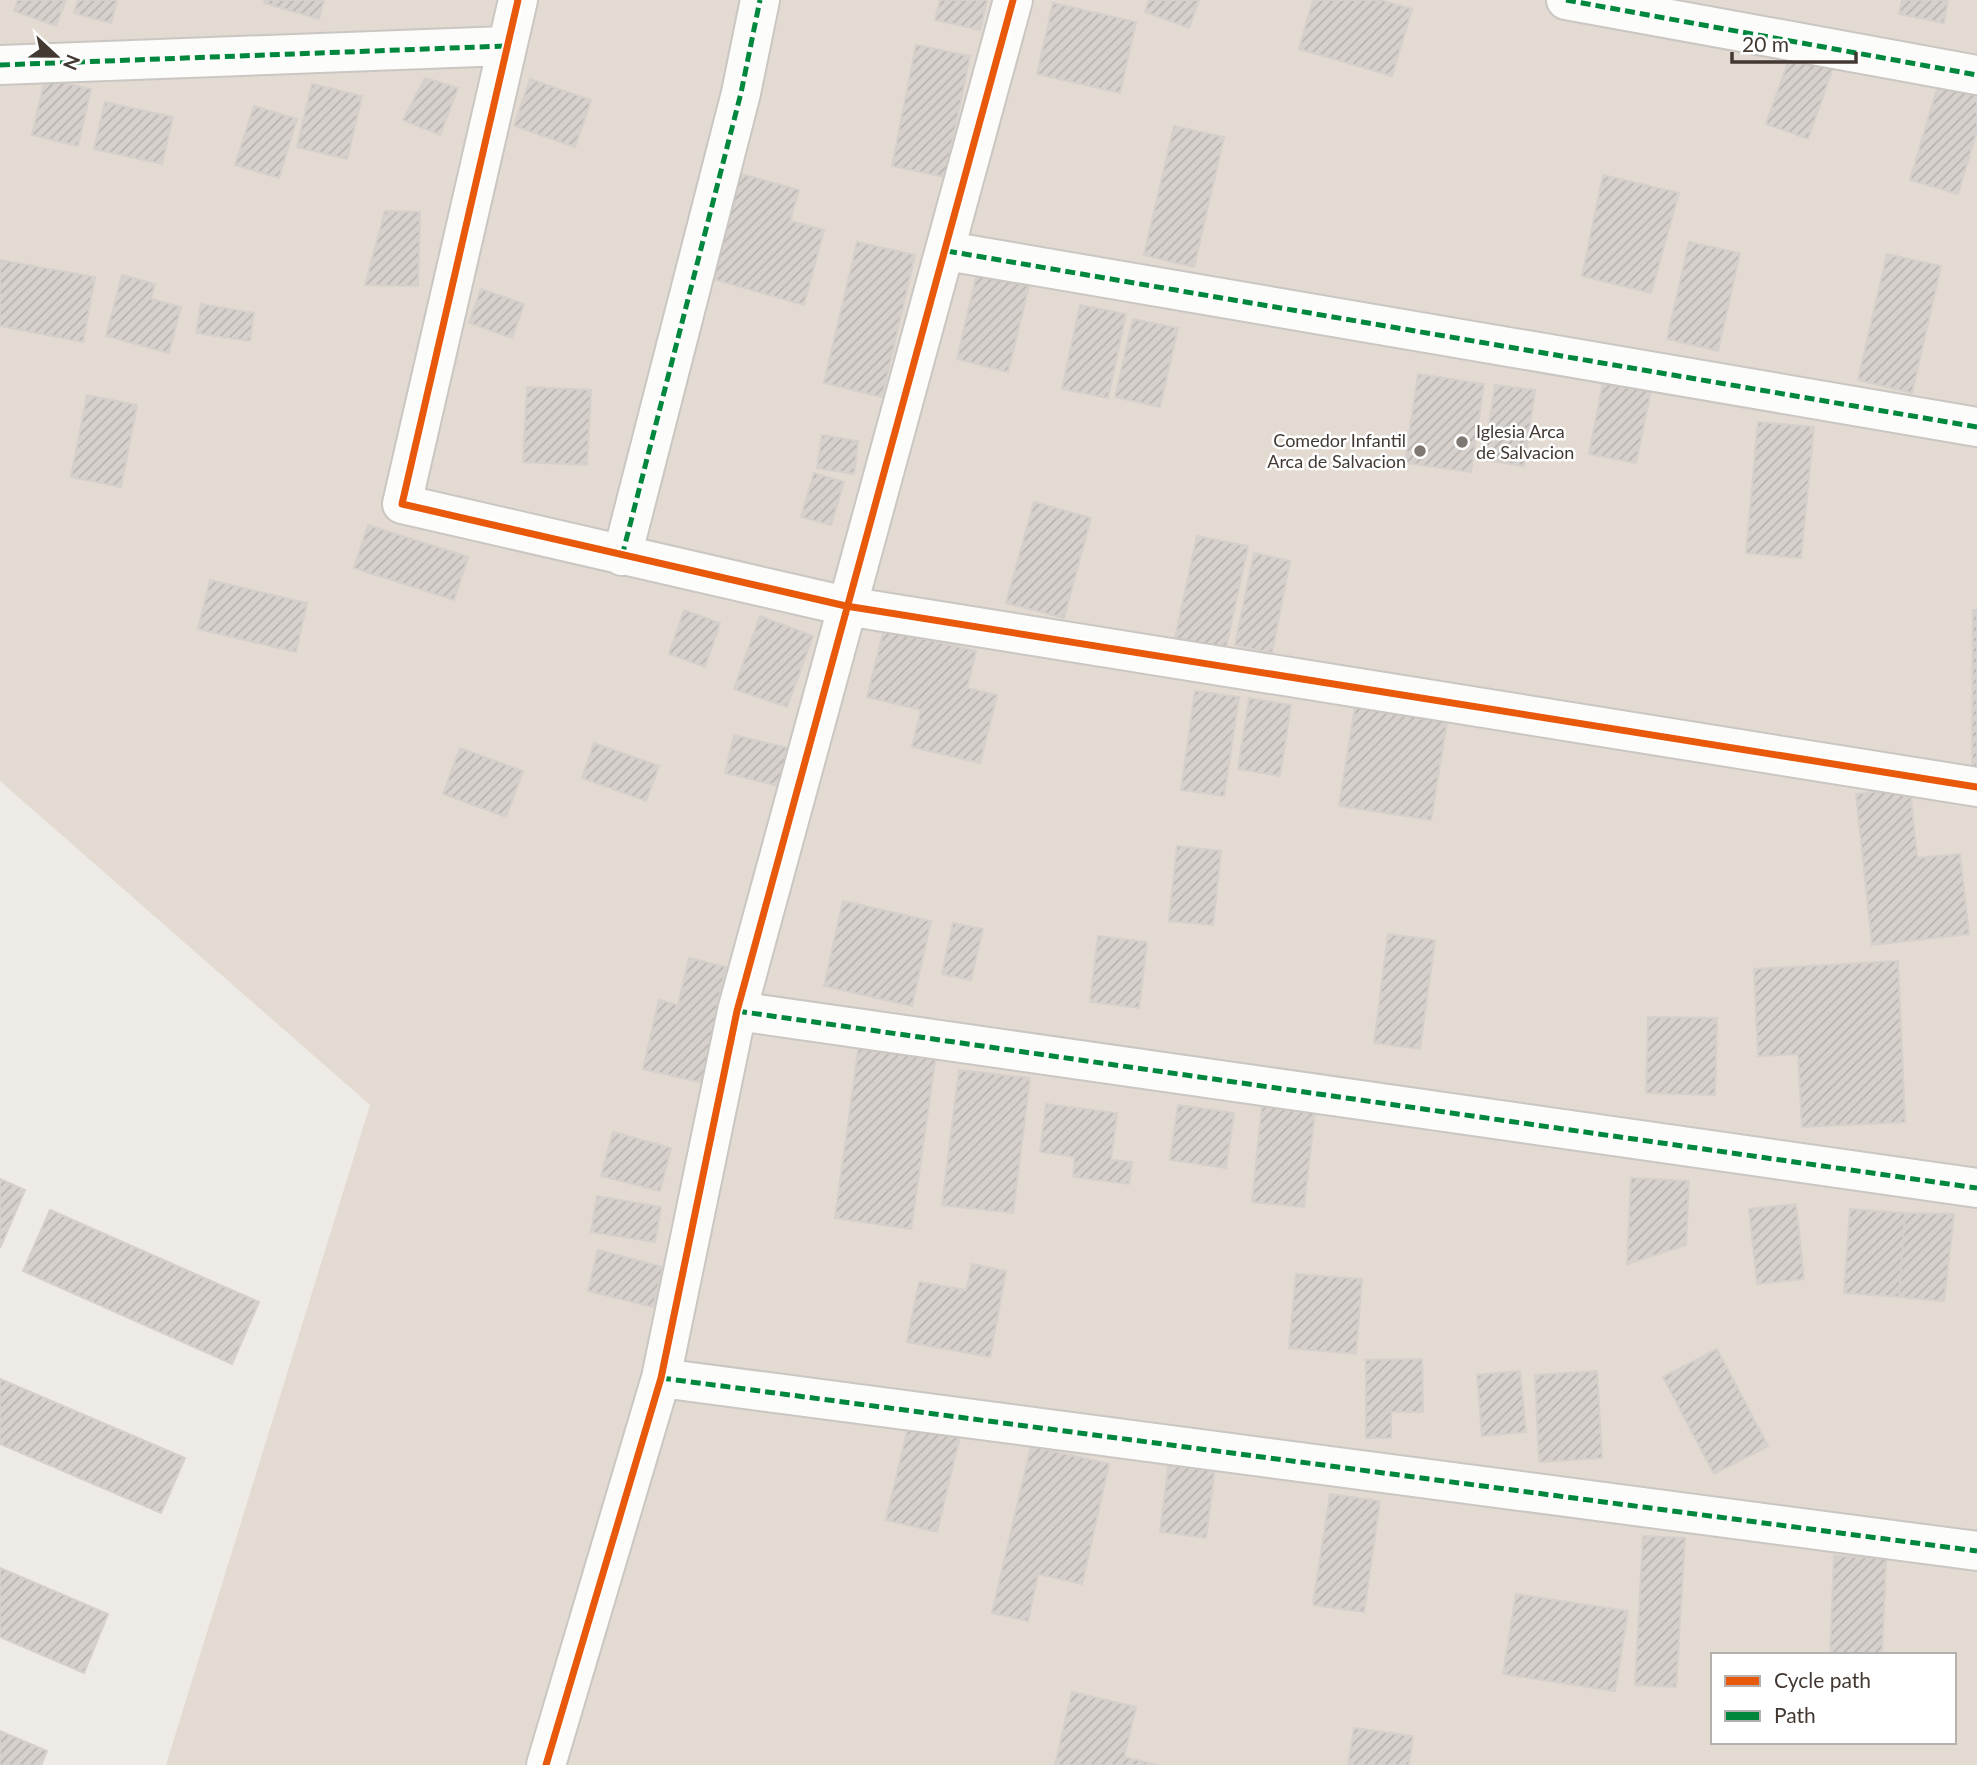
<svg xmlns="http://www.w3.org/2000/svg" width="1977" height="1765" font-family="Lato,sans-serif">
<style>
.residential{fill:#e3dad2;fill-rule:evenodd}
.building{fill:url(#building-hatch);stroke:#d6d0cc;stroke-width:2}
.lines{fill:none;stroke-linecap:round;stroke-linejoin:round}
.street-casing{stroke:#cac6c2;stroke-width:42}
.street{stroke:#fcfcfb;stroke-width:38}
.quiet{stroke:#00873e;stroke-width:5;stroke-dasharray:10 5;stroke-linecap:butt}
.cycleway-casing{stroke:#fff;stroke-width:11}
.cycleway{stroke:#e8590c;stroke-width:7}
.poi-dot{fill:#7f7771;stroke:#fff;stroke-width:2.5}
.labels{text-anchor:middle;stroke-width:5;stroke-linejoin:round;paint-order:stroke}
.poi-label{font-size:18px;fill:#433932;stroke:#fff;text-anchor:start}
</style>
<defs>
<pattern id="building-hatch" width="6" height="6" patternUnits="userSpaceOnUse" patternTransform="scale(1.75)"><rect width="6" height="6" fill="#d6d1cd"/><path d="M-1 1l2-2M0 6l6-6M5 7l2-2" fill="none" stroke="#b9b4b0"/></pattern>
</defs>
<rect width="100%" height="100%" fill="#eeeae6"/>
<path class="residential" d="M 0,0 L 1977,0 L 1977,1765 L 166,1765 L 370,1105 L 0,781 ZM 1713,1655 L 1954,1655 L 1954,1742 L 1713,1742 Z"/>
<path class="building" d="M 18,0 L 66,0 L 56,26 L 14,11 Z
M 78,0 L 117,0 L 111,23 L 74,13 Z
M 265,0 L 324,0 L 319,19 L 264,3 Z
M 940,0 L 987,0 L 980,30 L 935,20 Z
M 1149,0 L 1199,0 L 1189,28 L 1145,12 Z
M 1313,0 L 1380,0 L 1412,9 L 1392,76 L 1299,49 Z
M 1902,0 L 1948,0 L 1944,23 L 1899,14 Z
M 1053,3 L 1136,22 L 1120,93 L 1037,74 Z
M 916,45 L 970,56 L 945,177 L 892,166 Z
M 1793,48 L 1835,62 L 1808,139 L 1766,124 Z
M 425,78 L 458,88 L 440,135 L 403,120 Z
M 45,79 L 91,89 L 78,146 L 32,135 Z
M 530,79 L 591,100 L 575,147 L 514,126 Z
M 1939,82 L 1977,93 L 1977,130 L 1958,194 L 1910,180 Z
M 312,84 L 362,96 L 347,159 L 297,147 Z
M 105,102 L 173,117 L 162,164 L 94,149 Z
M 254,106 L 297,119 L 279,178 L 235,165 Z
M 1174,126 L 1224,137 L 1194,267 L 1144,255 Z
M 734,172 L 799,190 L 790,221 L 824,230 L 804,305 L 706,277 Z
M 1603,175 L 1679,193 L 1651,293 L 1582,276 Z
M 385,211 L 420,212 L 418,286 L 365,285 Z
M 857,242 L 915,255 L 882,397 L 824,383 Z
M 1689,242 L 1740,253 L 1718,351 L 1667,339 Z
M 1887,254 L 1941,266 L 1912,393 L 1858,380 Z
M 0,260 L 95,277 L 83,342 L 0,326 Z
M 977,273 L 1029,286 L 1008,372 L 957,359 Z
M 122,275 L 155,284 L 151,299 L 181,307 L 169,353 L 106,336 Z
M 481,289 L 524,304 L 512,338 L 469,323 Z
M 201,304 L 254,313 L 250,341 L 196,333 Z
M 1080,305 L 1126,314 L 1108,398 L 1062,389 Z
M 1133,319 L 1178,328 L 1160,407 L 1115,397 Z
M 1418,374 L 1484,384 L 1471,472 L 1405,463 Z
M 1604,377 L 1652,386 L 1636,463 L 1589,454 Z
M 1495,385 L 1535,390 L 1524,466 L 1484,460 Z
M 527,387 L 591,390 L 587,465 L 523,462 Z
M 87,395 L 137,405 L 121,487 L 71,477 Z
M 1758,422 L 1814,427 L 1801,558 L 1746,553 Z
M 822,435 L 858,441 L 854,474 L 817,468 Z
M 814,473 L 844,482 L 831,525 L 801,517 Z
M 1034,502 L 1091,518 L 1064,618 L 1006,603 Z
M 368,525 L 468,557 L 454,600 L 354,568 Z
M 1197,536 L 1248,546 L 1226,648 L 1175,638 Z
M 1254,553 L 1290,561 L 1272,653 L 1235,645 Z
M 210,580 L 307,603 L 296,652 L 198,629 Z
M 684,610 L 720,623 L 705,667 L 669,654 Z
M 1973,610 L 1977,610 L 1977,773 L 1972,774 Z
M 760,616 L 813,636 L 787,707 L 734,689 Z
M 884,629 L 976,651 L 967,688 L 997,695 L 980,763 L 912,747 L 921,710 L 867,697 Z
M 1195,691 L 1239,697 L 1224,796 L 1181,790 Z
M 1249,698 L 1291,705 L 1280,776 L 1238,769 Z
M 1356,701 L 1448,716 L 1431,820 L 1339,806 Z
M 734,735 L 788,748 L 778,786 L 725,773 Z
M 594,743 L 659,766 L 646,801 L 582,778 Z
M 460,748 L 523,771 L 506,817 L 443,794 Z
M 1910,787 L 1917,858 L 1960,854 L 1969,934 L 1872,945 L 1856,794 Z
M 1177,846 L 1221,851 L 1213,925 L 1169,921 Z
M 843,901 L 931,921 L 912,1006 L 824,986 Z
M 953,923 L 983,929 L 971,980 L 942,974 Z
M 1388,934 L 1435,940 L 1420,1049 L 1374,1043 Z
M 1098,936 L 1147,942 L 1139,1008 L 1090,1002 Z
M 689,958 L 726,967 L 717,1005 L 729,1008 L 711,1085 L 643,1069 L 659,1000 L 678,1005 Z
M 1898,961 L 1905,1122 L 1802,1127 L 1798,1054 L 1758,1056 L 1754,969 Z
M 1648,1017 L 1717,1018 L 1715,1095 L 1646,1093 Z
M 860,1037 L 937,1048 L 911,1229 L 835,1218 Z
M 959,1070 L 1030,1078 L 1013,1213 L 942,1205 Z
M 1046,1104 L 1117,1113 L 1111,1160 L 1132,1162 L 1129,1184 L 1073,1177 L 1075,1157 L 1040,1152 Z
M 1178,1105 L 1234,1113 L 1226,1168 L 1170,1160 Z
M 1262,1105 L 1315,1111 L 1304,1207 L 1252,1202 Z
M 613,1132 L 671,1148 L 660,1191 L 601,1176 Z
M 1631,1178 L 1689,1181 L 1686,1245 L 1627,1264 Z
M 0,1179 L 25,1190 L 0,1248 Z
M 597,1196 L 661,1207 L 655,1242 L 591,1232 Z
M 1796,1204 L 1804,1279 L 1757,1284 L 1749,1209 Z
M 1850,1209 L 1905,1213 L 1899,1297 L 1844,1293 Z
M 50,1210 L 259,1302 L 232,1364 L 23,1271 Z
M 1905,1213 L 1954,1214 L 1944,1301 L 1899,1297 Z
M 598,1250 L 663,1267 L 653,1307 L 588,1291 Z
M 972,1264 L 1006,1271 L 990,1357 L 907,1342 L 919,1282 L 966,1290 Z
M 1296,1274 L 1362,1279 L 1356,1354 L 1289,1348 Z
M 1717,1349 L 1768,1446 L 1714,1474 L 1663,1377 Z
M 1422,1359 L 1423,1412 L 1391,1412 L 1391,1438 L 1366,1438 L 1366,1360 Z
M 1520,1371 L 1526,1432 L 1482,1436 L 1477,1375 Z
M 1597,1371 L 1602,1458 L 1539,1462 L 1535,1375 Z
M 0,1379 L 185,1458 L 161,1513 L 0,1444 Z
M 909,1424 L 960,1436 L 937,1532 L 886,1520 Z
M 1031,1446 L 1109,1464 L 1082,1584 L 1038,1574 L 1028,1621 L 992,1613 Z
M 1169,1461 L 1215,1467 L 1206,1538 L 1160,1532 Z
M 1330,1494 L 1380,1501 L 1364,1612 L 1313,1605 Z
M 1643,1536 L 1685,1538 L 1676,1687 L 1635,1685 Z
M 1834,1556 L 1886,1558 L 1882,1655 L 1830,1655 Z
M 0,1568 L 108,1614 L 84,1673 L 0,1637 Z
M 1516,1594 L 1628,1611 L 1615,1691 L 1503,1674 Z
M 1072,1692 L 1136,1707 L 1124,1757 L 1158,1765 L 1055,1765 Z
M 1354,1728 L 1413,1736 L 1409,1765 L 1348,1765 Z
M 0,1731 L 47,1751 L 41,1765 L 0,1765 Z"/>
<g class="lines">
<defs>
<path id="street" d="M 518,0 L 402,504 L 846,606 L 1977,787
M 1566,0 L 1977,75
M 0,65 L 505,46
M 947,251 L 1977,427
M 622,556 L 741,93 L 760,0
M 737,1011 L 1977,1188
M 661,1378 L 1977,1551
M 546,1765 L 661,1378 L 737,1011 L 1013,0"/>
</defs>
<use href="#street" class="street-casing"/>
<use href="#street" class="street"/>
<path class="quiet" d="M 1566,0 L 1977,75
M 0,65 L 505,46
M 947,251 L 1977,427
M 622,556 L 741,93 L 760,0
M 737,1011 L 1977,1188
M 661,1378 L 1977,1551"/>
<defs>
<path id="cycleway" d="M 518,0 L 402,504 L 846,606 L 1977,787
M 546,1765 L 661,1378 L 737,1011 L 1013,0"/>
</defs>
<use href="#cycleway" class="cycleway-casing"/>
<use href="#cycleway" class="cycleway"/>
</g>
<g class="poi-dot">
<circle cx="1462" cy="442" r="7"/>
<circle cx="1420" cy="451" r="7"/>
</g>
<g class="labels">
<g class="poi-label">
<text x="1476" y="438">Iglesia Arca<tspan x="1476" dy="21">de Salvacion</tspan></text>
<text x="1406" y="447" text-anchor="end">Comedor Infantil<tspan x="1406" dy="21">Arca de Salvacion</tspan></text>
</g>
</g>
<rect x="1711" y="1653" width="245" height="91" fill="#ffffff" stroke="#b4b0ad" stroke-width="2"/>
<rect x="1725" y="1676" width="35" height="10" fill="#e8590c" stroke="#b4b0ad" stroke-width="2"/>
<text x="1774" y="1688" font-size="21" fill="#433932">Cycle path</text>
<rect x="1725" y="1711" width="35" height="10" fill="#00873e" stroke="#b4b0ad" stroke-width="2"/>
<text x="1774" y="1723" font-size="21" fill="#433932">Path</text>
<g transform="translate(56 56) rotate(112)" stroke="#ffffff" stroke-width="5" paint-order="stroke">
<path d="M0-5L12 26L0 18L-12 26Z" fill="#433932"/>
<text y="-10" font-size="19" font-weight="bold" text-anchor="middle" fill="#433932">N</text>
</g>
<path d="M1732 52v10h124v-10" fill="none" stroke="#433932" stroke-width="3.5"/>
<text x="1742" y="52" font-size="21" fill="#433932" stroke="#ffffff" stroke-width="5" paint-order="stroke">20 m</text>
</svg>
